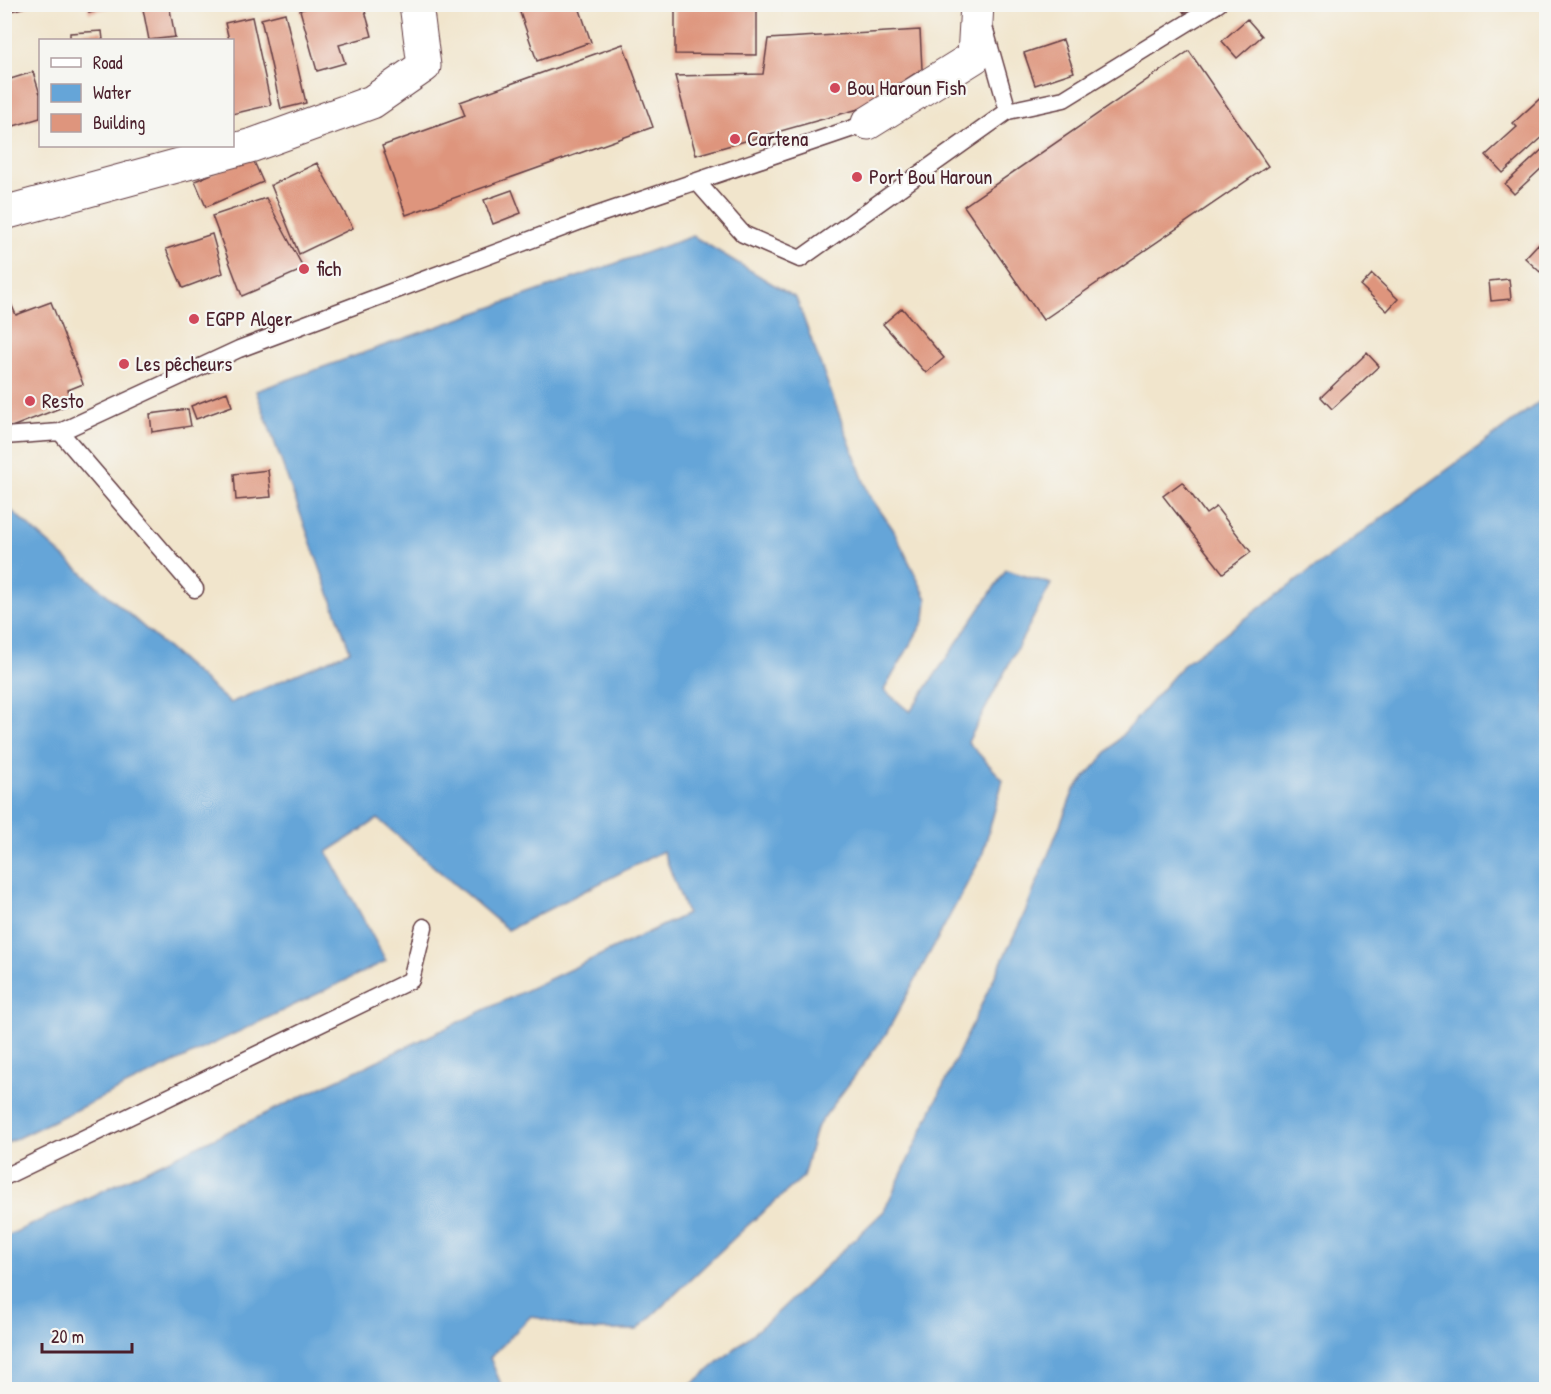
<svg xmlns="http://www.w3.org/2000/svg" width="1551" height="1394" font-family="'Patrick Hand',sans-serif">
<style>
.water{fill:#65a5d8;stroke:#586282;stroke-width:1.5}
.building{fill:#de957d}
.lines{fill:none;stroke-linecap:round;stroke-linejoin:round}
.service-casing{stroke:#633d43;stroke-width:19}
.minor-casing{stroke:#633d43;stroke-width:35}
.service{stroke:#fff;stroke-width:16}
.minor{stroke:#fff;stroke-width:33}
.poi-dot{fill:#d1495b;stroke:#f6f6f2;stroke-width:2}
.labels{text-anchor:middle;stroke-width:4.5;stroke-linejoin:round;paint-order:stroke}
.poi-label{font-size:21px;fill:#4a1f2b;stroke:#f6f6f2;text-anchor:start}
</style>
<rect width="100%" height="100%" fill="#f6f6f2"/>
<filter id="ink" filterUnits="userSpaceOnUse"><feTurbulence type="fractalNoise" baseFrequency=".0167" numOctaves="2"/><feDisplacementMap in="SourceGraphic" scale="12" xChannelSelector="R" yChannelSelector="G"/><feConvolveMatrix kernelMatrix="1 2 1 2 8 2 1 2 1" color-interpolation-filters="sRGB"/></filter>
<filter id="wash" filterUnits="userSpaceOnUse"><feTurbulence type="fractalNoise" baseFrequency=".008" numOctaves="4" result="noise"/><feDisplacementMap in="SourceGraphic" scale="24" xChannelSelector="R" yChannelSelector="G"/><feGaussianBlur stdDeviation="1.35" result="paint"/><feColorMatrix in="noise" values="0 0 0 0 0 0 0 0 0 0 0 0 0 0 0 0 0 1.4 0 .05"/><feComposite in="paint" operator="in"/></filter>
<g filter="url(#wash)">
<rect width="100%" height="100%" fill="#f1e5cc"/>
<path class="water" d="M 693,236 L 796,298 L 869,495 L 893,529 L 927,599 L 925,619 L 884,690 L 910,712 L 1006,570 L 1051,584 L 968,742 L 1003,780 L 982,856 L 886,1034 L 816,1128 L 803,1177 L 747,1226 L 637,1330 L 584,1330 L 531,1316 L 490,1358 L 503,1389 L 5,1389 L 5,1237 L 687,914 L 663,851 L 508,930 L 378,819 L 327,852 L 386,961 L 5,1144 L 5,505 L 230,703 L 350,651 L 256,391 Z
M 1546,397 L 1546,1389 L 686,1389 L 774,1316 L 884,1211 L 1026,910 L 1074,790 L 1185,663 Z"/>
<g id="blocks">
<path class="building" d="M 4,4 L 33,4 L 33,5 L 4,13 Z
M 87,4 L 118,4 L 118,5 L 89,13 Z
M 142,4 L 169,4 L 175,37 L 149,40 Z
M 320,4 L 363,4 L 372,36 L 339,45 L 345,63 L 317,71 L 300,10 Z
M 517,4 L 578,4 L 591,42 L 537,61 Z
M 1179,4 L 1198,4 L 1184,13 Z
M 675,6 L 757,7 L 757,55 L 675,54 Z
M 285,13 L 306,103 L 281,109 L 261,19 Z
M 252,17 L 271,105 L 232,114 L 232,40 L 229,40 L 225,23 Z
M 1247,19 L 1262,36 L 1237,58 L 1222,41 Z
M 920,30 L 922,69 L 862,108 L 696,155 L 675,76 L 763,74 L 768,39 Z
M 102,31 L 103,40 L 70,40 L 70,33 Z
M 1063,40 L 1074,72 L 1035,85 L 1024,53 Z
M 623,44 L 653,127 L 406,215 L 382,146 L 465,116 L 460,102 Z
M 1189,51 L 1268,166 L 1043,320 L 964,206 Z
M 33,72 L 40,94 L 40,118 L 4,129 L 4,81 Z
M 1546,93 L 1546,134 L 1503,173 L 1486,155 L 1517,127 L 1513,123 Z
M 1546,146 L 1546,172 L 1543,167 L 1514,194 L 1505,184 Z
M 252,157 L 263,182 L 206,207 L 195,181 Z
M 317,163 L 353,228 L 299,254 L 271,185 Z
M 512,190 L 521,213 L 493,224 L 484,200 Z
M 266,198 L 304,269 L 242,296 L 212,216 Z
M 212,234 L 223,273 L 183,288 L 166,249 Z
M 1538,244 L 1546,251 L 1546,264 L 1540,272 L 1525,258 Z
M 1372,274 L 1398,299 L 1387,311 L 1361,286 Z
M 1509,279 L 1511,299 L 1491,301 L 1489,281 Z
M 4,288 L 16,315 L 51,302 L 83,384 L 68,390 L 73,403 L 4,430 Z
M 902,308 L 944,358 L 926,373 L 883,324 Z
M 1367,353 L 1379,366 L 1332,409 L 1321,397 Z
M 227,392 L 232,406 L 196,419 L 191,406 Z
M 188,409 L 191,426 L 152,432 L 150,414 Z
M 268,470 L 271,497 L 236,500 L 234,474 Z
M 1182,482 L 1206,514 L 1216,507 L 1251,552 L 1223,573 L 1163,496 Z"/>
</g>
</g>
<g filter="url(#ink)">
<use href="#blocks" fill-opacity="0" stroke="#633d43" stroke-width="1.5"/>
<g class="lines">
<defs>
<path id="service" d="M 1008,111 L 1064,99 L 1218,4
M 698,183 L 743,234 L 800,259 L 1008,111 L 985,30
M 60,432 L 195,589
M 4,436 L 60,432 L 239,349 L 594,216 L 868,123
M 4,1177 L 411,980 L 424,927"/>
<path id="minor" d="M 868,123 L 974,57 L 977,4
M 4,213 L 253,145 L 372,102 L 424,66 L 416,4"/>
</defs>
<use href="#service" class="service-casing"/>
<use href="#minor" class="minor-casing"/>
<use href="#service" class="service"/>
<use href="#minor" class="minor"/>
</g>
</g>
<g class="poi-dot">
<circle cx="835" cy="88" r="6"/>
<circle cx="735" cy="139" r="6"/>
<circle cx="857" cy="177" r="6"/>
<circle cx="304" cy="269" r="6"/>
<circle cx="194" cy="319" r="6"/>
<circle cx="124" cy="364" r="6"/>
<circle cx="30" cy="401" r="6"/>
</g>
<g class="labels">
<g class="poi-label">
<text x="847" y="95">Bou Haroun Fish</text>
<text x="747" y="146">Cartena</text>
<text x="869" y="184">Port Bou Haroun</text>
<text x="316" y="276">fich</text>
<text x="206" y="326">EGPP Alger</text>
<text x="136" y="371">Les pêcheurs</text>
<text x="42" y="408">Resto</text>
</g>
</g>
<rect width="1551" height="1394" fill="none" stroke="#f6f6f2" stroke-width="24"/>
<rect x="39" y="39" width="195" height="108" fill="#f6f6f2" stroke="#b1a0a2" stroke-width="1.5"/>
<rect x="51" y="58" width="30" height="9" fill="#ffffff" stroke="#b1a0a2" stroke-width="1.5"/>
<text x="93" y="69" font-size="18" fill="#4a1f2b">Road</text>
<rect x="51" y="84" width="30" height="18" fill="#65a5d8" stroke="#b1a0a2" stroke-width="1.5"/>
<text x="93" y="99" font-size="18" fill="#4a1f2b">Water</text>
<rect x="51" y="114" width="30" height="18" fill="#de957d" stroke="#b1a0a2" stroke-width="1.5"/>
<text x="93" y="129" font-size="18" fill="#4a1f2b">Building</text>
<path d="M42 1343v9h90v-9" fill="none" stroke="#4a1f2b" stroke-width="3"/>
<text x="51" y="1343" font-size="18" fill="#4a1f2b" stroke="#f6f6f2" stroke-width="4.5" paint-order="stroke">20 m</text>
</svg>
